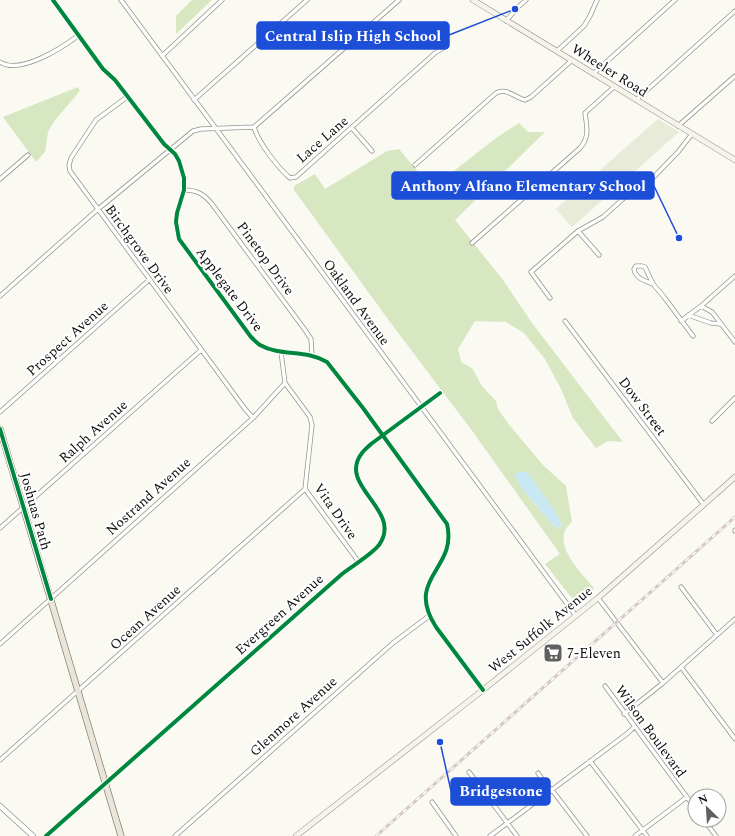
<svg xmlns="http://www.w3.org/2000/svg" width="735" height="836" font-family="Spectral,serif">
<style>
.forest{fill:#d7e7c2;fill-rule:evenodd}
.cemetery{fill:#e7ebd7}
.water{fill:#cae8f3}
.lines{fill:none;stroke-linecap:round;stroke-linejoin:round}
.minor-casing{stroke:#949491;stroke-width:5}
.tertiary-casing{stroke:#949491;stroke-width:6}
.secondary-casing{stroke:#8b8a87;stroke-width:6}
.primary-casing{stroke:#82817e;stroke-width:7}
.minor{stroke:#fefefd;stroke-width:3.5}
.tertiary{stroke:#fefefd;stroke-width:4.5}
.secondary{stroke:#f5f3ea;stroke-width:5}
.primary{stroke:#ebe5d9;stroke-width:5.5}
.rail-casing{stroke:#d6c6c7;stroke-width:3}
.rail{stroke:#fff;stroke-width:1.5;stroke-dasharray:4.5;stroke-linecap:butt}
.cycleway-casing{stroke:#fff;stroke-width:6}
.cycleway{stroke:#00873e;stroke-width:4}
.labels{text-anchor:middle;stroke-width:4;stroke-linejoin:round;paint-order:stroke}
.street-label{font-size:14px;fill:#0e0e0e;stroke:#fff}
.poi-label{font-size:14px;fill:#0e0e0e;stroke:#fff;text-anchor:start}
.leader{fill:none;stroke:#1d4ed8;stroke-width:1.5}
.callout-dot{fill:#1d4ed8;stroke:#fff;stroke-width:1.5}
.callout{fill:#1d4ed8;stroke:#1d4ed8;stroke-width:1.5}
.callout-label{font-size:15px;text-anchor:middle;font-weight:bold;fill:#fff}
</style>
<rect width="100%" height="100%" fill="#faf9f2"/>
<path class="forest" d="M 192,0 L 212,0 L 176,34 L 176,16 Z
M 78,87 L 80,91 L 55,120 L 48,132 L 45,152 L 36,162 L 3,117 Z
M 519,123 L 528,132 L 545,132 L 455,220 L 503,280 L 532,323 L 623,442 L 608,441 L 596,448 L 573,418 L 561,389 L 545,359 L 524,333 L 506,322 L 475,321 L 458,349 L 461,362 L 472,368 L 482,386 L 496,401 L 498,409 L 510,426 L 543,465 L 566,486 L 572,522 C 570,524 567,526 566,529 C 555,548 583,575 594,588 L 592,596 L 575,602 L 545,564 L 560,554 L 473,432 L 390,322 L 294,190 L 294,186 L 315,174 L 325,189 L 387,151 L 399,149 L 429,185 L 436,185 L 496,138 ZM 539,488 L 541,494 L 555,511 L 562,526 L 559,528 L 553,525 L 524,491 Z"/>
<path class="cemetery" d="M 658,119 L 679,132 L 572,227 L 556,209 Z"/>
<path class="water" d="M 519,472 L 527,472 L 555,511 L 562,526 L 559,528 L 553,525 L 524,491 L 514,475 Z"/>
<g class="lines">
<defs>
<path id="minor" d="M 53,0 L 103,69 L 115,80 L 164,144 L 175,154 L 179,161 L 184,178 L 184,190 L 177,213 L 176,222 L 179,239 L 251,337 C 254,340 257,343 260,345 C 281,357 306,349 327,362 L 363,408 L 447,524 C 458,570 404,577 436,627 L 483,690
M 121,0 L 576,616
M 506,21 L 517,8 L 526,0
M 557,51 L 584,26 L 590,16 L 597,0
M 162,56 L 222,0
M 0,62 C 20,75 62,48 79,35
M 593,74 L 675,0
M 127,97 L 96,120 L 71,158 L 69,165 L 70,171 L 245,409 L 253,418
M 194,100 L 307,0
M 636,100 L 735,11
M 678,126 L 735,76
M 254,127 C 258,142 278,168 290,178 L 296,177 L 435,53 L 443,48
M 254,127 L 399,0
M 352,128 L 372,151
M 415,165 L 496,93 C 506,87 514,97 525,100 L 531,97 L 571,61
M 0,179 L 28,155
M 184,190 C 197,190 204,194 212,204 L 305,330 L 311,339 L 312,355
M 578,231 L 599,255
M 472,243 L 579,149 C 590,138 587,127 585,113 L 614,87
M 653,284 C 645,281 635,278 634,269 L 636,266 L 642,266 L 645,267 L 653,284 L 664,297 L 693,336
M 0,296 L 97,210 L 193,131 L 201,129 L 254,127
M 550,298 L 531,272 L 578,231 L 603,217 L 624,198 L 644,187 L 678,152 L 692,134
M 701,306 L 712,312 L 735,342
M 688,315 L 711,323 L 720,324
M 565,321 L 704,505
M 681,321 L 701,306 L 735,276
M 285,383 L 310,417 L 312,425 L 305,489 L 358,561
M 0,412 L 149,280
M 712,421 L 735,398
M 0,528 L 201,350
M 735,530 L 735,531
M 681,587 L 717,635
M 598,598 L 663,683
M 0,644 L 253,418 L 285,383 L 281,352
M 681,667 L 735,739
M 605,686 L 695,808
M 624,714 L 663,683 L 735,619
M 0,760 L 305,489
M 590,761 L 647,836
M 469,772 L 517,836
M 538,773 L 547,786 L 552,790 L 587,836
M 432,802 L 456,836
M 704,820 L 716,836
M 46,836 L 342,574 C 352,566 371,555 379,545 C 404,510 336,486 362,453 C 364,450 368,447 371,444 L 440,393
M 175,836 L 393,643 L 429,616
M 490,836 L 628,733 L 634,727
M 635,836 L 687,797"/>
<path id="tertiary" d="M 0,806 L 33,836"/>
<path id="secondary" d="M 473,0 L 735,160
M 296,836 L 483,690 L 598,598 L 735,477"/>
<path id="primary" d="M 0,429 L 121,836"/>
</defs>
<use href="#minor" class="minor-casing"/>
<use href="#tertiary" class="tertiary-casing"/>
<use href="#secondary" class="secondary-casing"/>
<use href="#primary" class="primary-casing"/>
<use href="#minor" class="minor"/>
<use href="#tertiary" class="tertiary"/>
<use href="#secondary" class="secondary"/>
<use href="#primary" class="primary"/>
<defs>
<path id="rail" d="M 376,836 L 735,517"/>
</defs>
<use href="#rail" class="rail-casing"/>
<use href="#rail" class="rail"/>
<defs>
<path id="cycleway" d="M 53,0 L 103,69 L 115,80 L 164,144 L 175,154 L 179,161 L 184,178 L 184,190 L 177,213 L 176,222 L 179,239 L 251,337 C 254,340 257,343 260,345 C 281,357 306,349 327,362 L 363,408 L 447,524 C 458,570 404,577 436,627 L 483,690
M 0,429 L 51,599
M 46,836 L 342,574 C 352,566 371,555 379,545 C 404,510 336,486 362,453 C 364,450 368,447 371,444 L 440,393"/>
</defs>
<use href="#cycleway" class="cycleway-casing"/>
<use href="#cycleway" class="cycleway"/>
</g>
<defs>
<symbol id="supermarket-square" viewBox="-11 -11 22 22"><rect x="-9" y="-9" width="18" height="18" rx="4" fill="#61605e" stroke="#fff"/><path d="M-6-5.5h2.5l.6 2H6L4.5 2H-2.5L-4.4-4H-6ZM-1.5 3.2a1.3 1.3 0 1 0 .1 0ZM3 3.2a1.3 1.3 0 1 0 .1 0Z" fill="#fff"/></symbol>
</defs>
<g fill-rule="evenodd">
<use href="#supermarket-square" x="542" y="642" width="22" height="22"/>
</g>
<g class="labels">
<g class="street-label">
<text transform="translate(610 70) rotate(32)" y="5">Wheeler Road</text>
<text transform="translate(322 139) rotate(-41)" y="5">Lace Lane</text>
<text transform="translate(140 249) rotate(54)" y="5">Birchgrove Drive</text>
<text transform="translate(266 258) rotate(54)" y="5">Pinetop Drive</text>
<text transform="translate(230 289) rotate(53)" y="5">Applegate Drive</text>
<text transform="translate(357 302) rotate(54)" y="5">Oakland Avenue</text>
<text transform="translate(67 338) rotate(-42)" y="5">Prospect Avenue</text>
<text transform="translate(643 406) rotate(53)" y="5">Dow Street</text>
<text transform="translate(93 431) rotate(-42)" y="5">Ralph Avenue</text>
<text transform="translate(148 496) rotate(-42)" y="5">Nostrand Avenue</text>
<text transform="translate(36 511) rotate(74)" y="5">Joshuas Path</text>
<text transform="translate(336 511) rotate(55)" y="5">Vita Drive</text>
<text transform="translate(279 614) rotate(-42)" y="5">Evergreen Avenue</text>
<text transform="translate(145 617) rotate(-42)" y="5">Ocean Avenue</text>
<text transform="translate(540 629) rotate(-39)" y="5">West Suffolk Avenue</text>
<text transform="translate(293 716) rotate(-42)" y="5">Glenmore Avenue</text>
<text transform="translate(651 731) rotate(54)" y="5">Wilson Boulevard</text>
</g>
<g class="poi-label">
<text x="567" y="658">7-Eleven</text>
</g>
</g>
<path class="leader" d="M515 9L449 35M679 238L654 186M440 742L451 791"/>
<g class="callout-dot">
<circle cx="515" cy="9" r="4"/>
<circle cx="679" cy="238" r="4"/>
<circle cx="440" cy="742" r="4"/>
</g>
<g class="callout">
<rect x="257" y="22" width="192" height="27" rx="4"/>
<rect x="392" y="172" width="262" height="27" rx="4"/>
<rect x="451" y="778" width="99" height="27" rx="4"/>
</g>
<g class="callout-label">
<text x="353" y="41">Central Islip High School</text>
<text x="523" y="191">Anthony Alfano Elementary School</text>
<text x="501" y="796">Bridgestone</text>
</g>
<g transform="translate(707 808) rotate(335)"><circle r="19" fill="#ffffff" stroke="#9f9f9f"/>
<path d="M0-3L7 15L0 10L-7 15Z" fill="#61605e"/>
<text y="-6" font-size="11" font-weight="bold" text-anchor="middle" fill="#0e0e0e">N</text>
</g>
</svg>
